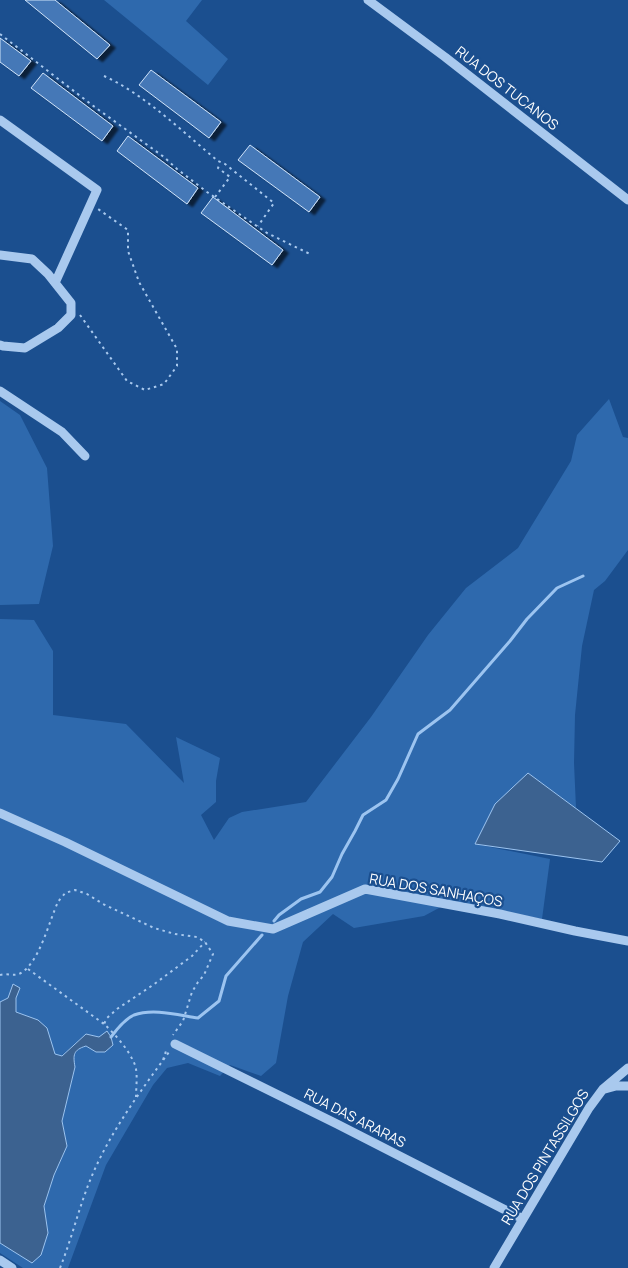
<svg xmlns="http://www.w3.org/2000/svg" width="628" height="1268" font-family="Manrope,sans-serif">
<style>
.green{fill:#2e69ad}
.water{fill:#3c6290;stroke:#9cc4f0}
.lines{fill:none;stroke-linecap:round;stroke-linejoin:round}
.stream{stroke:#9cc4f0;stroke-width:3}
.building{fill:#4478b7;stroke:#cfe3fa;filter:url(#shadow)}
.path{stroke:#a9c9ee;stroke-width:2;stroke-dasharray:2.5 4;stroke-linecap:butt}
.minor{stroke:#a9c9ee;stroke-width:9}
.labels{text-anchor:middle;stroke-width:4.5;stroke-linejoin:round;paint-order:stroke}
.street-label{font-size:14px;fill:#fff;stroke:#1b4f8f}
</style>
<defs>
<filter id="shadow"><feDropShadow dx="5.5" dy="3" stdDeviation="1" flood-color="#0009"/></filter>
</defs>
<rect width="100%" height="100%" fill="#1b4f8f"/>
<path class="green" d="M 104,0 L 202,0 L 186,21 L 228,59 L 208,85 Z
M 609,399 L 623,437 L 628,438 L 628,550 L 605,581 L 594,590 L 582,646 L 575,715 L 574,763 L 576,808 L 528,773 L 475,844 L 550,859 L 542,919 L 452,901 L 424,916 L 354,928 L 333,914 L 303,942 L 288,996 L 276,1063 L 261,1076 L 230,1065 L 220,1076 L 188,1063 L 167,1068 L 153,1085 L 106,1165 L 68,1268 L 23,1268 L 0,1253 L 0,1243 L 32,1262 L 48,1233 L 44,1206 L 54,1175 L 67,1146 L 62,1121 L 75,1067 C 73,1055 73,1050 86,1046 L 96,1052 L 99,1038 L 86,1034 L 61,1056 L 54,1054 C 45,1023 48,1023 16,1012 L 16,998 L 8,998 L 0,1002 L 0,619 L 34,620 L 53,651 L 53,715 L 126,724 L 184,783 L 176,737 L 220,758 L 216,781 L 216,802 L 201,815 L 214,840 L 229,818 L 242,812 L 306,802 L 371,717 L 428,635 L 466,588 L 518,548 L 571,461 L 577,435 Z
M 0,401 L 20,415 L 47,468 L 53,546 L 39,604 L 0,605 Z"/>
<path class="water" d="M 528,773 L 620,841 L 602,862 L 475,844 L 495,804 Z
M 13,984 L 20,988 L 16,998 L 16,1012 L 38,1020 L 47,1028 L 55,1054 L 62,1056 L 86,1034 L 99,1037 L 107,1031 L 111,1037 L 113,1045 L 105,1052 L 96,1052 L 86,1046 C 73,1050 73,1055 75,1067 L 62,1121 L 67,1146 L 54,1175 L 44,1206 L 48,1233 L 41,1255 L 32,1263 L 0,1243 L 0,1002 L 8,998 Z"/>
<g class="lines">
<path class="stream" d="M 274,921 L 279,915 L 301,899 L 320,892 L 332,877 L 342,854 L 355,831 L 363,815 L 386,800 L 398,779 L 418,734 L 450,710 L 510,641 L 527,619 L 557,588 L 583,576
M 111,1037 C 117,1029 125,1019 134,1015 C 153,1008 178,1015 198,1018 L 219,1001 L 226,976 L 262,935"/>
</g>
<path class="building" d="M 25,0 L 55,0 L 110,45 L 97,59 Z
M 0,38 L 31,61 L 19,76 L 0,62 Z
M 151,70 L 221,122 L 209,138 L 139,85 Z
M 43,73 L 113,126 L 102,141 L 31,88 Z
M 128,136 L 198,188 L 187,204 L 117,151 Z
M 250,145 L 320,197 L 309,212 L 238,160 Z
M 213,197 L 283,250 L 272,265 L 201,213 Z"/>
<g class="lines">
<path class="path" d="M 0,34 L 92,105 L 164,157 L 177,169 L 207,192 L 267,233 L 312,255
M 104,76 C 144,94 184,133 218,161 L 225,164 L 274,203 L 258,226
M 215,197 L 230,177 L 218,168 L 220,163
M 80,315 L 127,381 L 145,390 L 164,384 L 177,366 L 177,349 L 139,282 L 128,251 L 128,230 L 98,209
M 28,969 L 104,1024
M 0,975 C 6,973 13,976 19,974 C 39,965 49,921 58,902 C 60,899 63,896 65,893 L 75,890 L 87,894 L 103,904 L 154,928 L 175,934 L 197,937 L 205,942 L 213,954 L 204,975 L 198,982 L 192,992 L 183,1021 L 173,1035
M 163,1060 L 167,1048
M 136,1097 C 136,1087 138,1074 135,1065 C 129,1050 116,1035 104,1024 L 107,1018 L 117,1009 L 153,985 L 192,956 L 205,942
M 60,1268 C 72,1238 79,1207 91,1178 C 110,1132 140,1092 169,1052"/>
<path class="minor" d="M 368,0 L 445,57 L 628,200
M 0,120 L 97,190 L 55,283
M 0,255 L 32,259 L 48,274 L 71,303 L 71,315 L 58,328 L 25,348 L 3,346 L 0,345
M 0,391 L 62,432 L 85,456
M 0,813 L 65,842 L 228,921 L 273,929 L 365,889 L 500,914 L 575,931 L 628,941
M 175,1044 L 337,1124 L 523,1219
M 605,1089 L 616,1086 L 628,1086
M 0,1260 L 12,1268
M 494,1268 L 589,1108 L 603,1089 L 628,1068"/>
</g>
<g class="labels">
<g class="street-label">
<text transform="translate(507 88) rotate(38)" y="5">RUA DOS TUCANOS</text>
<text transform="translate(436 890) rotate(10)" y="5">RUA DOS SANHAÇOS</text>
<text transform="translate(355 1118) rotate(27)" y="5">RUA DAS ARARAS</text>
<text transform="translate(545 1157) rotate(-59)" y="5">RUA DOS PINTASSILGOS</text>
</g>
</g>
</svg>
